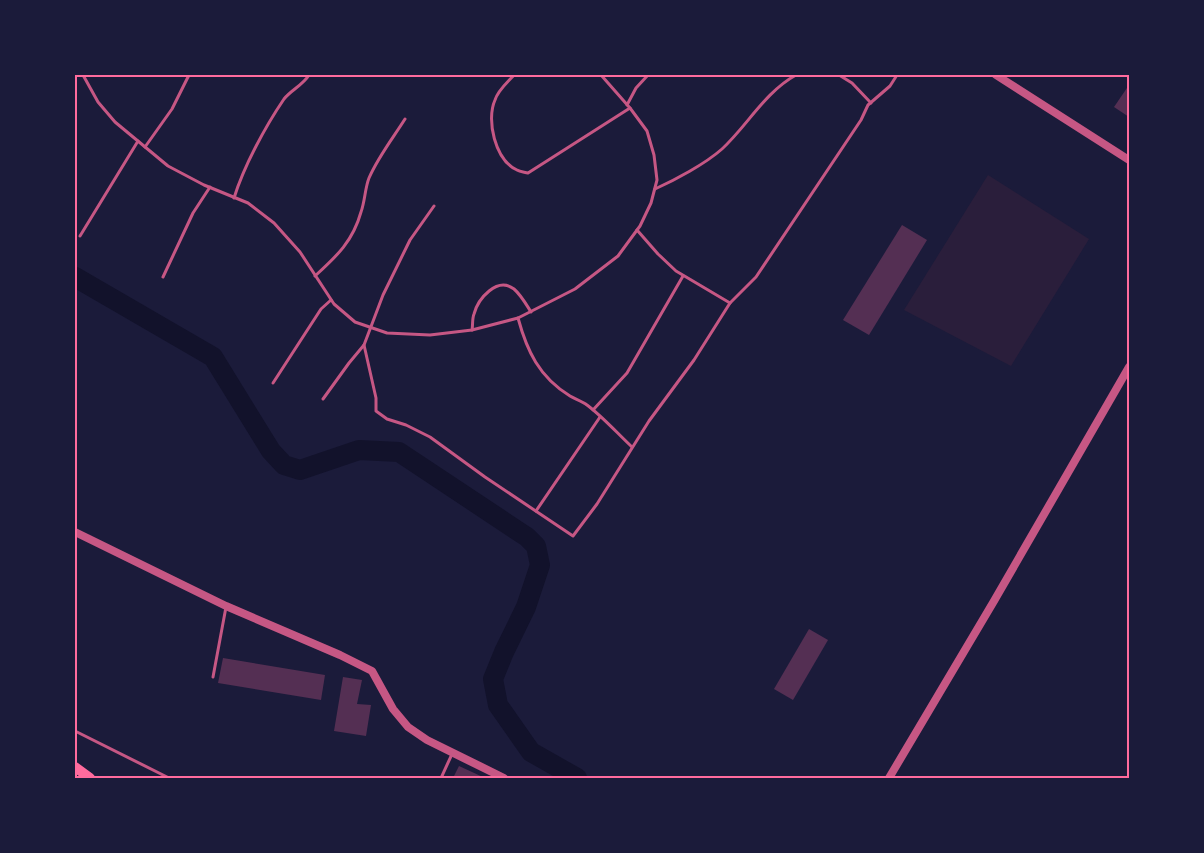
<svg xmlns="http://www.w3.org/2000/svg" width="1204" height="853" font-family="'Fira Sans',sans-serif">
<rect width="100%" height="100%" fill="#1b1b3a"/>
<!-- green -->
<polygon fill="#2a1e3b" points="988,175 1089,239 1011,366 904,310"/>
<g fill="none" stroke-linecap="round" stroke-linejoin="round">
<!-- river -->
<polyline stroke="#12122b" stroke-width="20" points="75,277 213,357 271,451 284,465 300,470 359,450 399,452 527,537 536,546 540,565 526,607 504,652 493,679 498,705 531,752 577,778"/>
</g>
<!-- building -->
<g fill="#542f53">
<polygon points="1129,85 1129,117 1114,107"/>
<polygon points="902,225 927,240 869,335 843,320"/>
<polygon points="809,629 828,640 793,700 774,689"/>
<polygon points="223,658 325,675 321,700 218,683"/>
<polygon points="343,677 362,680 357,704 371,705 366,736 334,731"/>
<polygon points="459,766 485,778 453,778"/>
</g>
<g fill="none" stroke-linecap="round" stroke-linejoin="round">
<!-- service -->
<g stroke="#c65784" stroke-width="3">
<polyline points="83,75 98,102 115,122 168,166 204,185 248,203 274,223 300,252 334,304 355,322 387,333 430,335 472,330 518,318 575,289 618,256 640,226 651,203 657,180 654,155 647,131 630,108 601,75"/>
<path d="M514,75C508,82 498,90 495,100C486,120 495,160 517,170C520,172 525,172 528,173L630,108"/>
<polyline points="839,75 852,83 871,103"/>
<polyline points="627,105 636,88 648,75"/>
<polyline points="145,147 172,109 189,75"/>
<path d="M655,189C675,180 705,164 722,149C747,126 765,92 796,75"/>
<path d="M234,198C244,166 265,127 284,99C291,90 303,85 309,75"/>
<polyline points="637,230 658,254 676,271 730,303"/>
<polyline points="80,236 138,141"/>
<path d="M315,276C337,256 353,241 361,212C365,201 365,188 369,178C378,157 393,138 405,119"/>
<polyline points="163,277 193,213 210,187"/>
<path d="M518,318C527,351 539,377 570,396C575,399 582,401 587,405C603,417 617,433 632,447"/>
<path d="M472,330C473,325 472,319 474,314C478,299 497,276 514,289C521,295 526,304 531,312"/>
<polyline points="364,345 376,398 376,411 387,419 406,425 430,437 485,477 573,536 597,504 649,421 694,360 730,303 756,277 861,120 868,105 890,86 897,75"/>
<polyline points="273,383 321,309 331,300"/>
<polyline points="323,399 349,363 364,345 383,295 410,240 434,206"/>
<polyline points="593,410 627,373 683,276"/>
<polyline points="536,511 600,417"/>
<polyline points="213,677 226,607"/>
<polyline points="75,731 169,778"/>
<polyline points="441,778 452,754"/>
</g>
<!-- tertiary -->
<g stroke="#c65784" stroke-width="8">
<polyline points="996,75 1129,160"/>
<polyline points="75,532 226,606 340,655 372,671 393,709 408,727 427,740 504,778"/>
<polyline points="889,778 994,601 1129,367"/>
</g>
<!-- trunk -->
<polyline stroke="#ff6b9d" stroke-width="10" points="75,767 90,778"/>
</g>
<!-- border -->
<rect width="1204" height="853" fill="none" stroke="#1b1b3a" stroke-width="152"/>
<rect x="76" y="76" width="1052" height="701" fill="none" stroke="#ff6b9d" stroke-width="2"/>
</svg>
